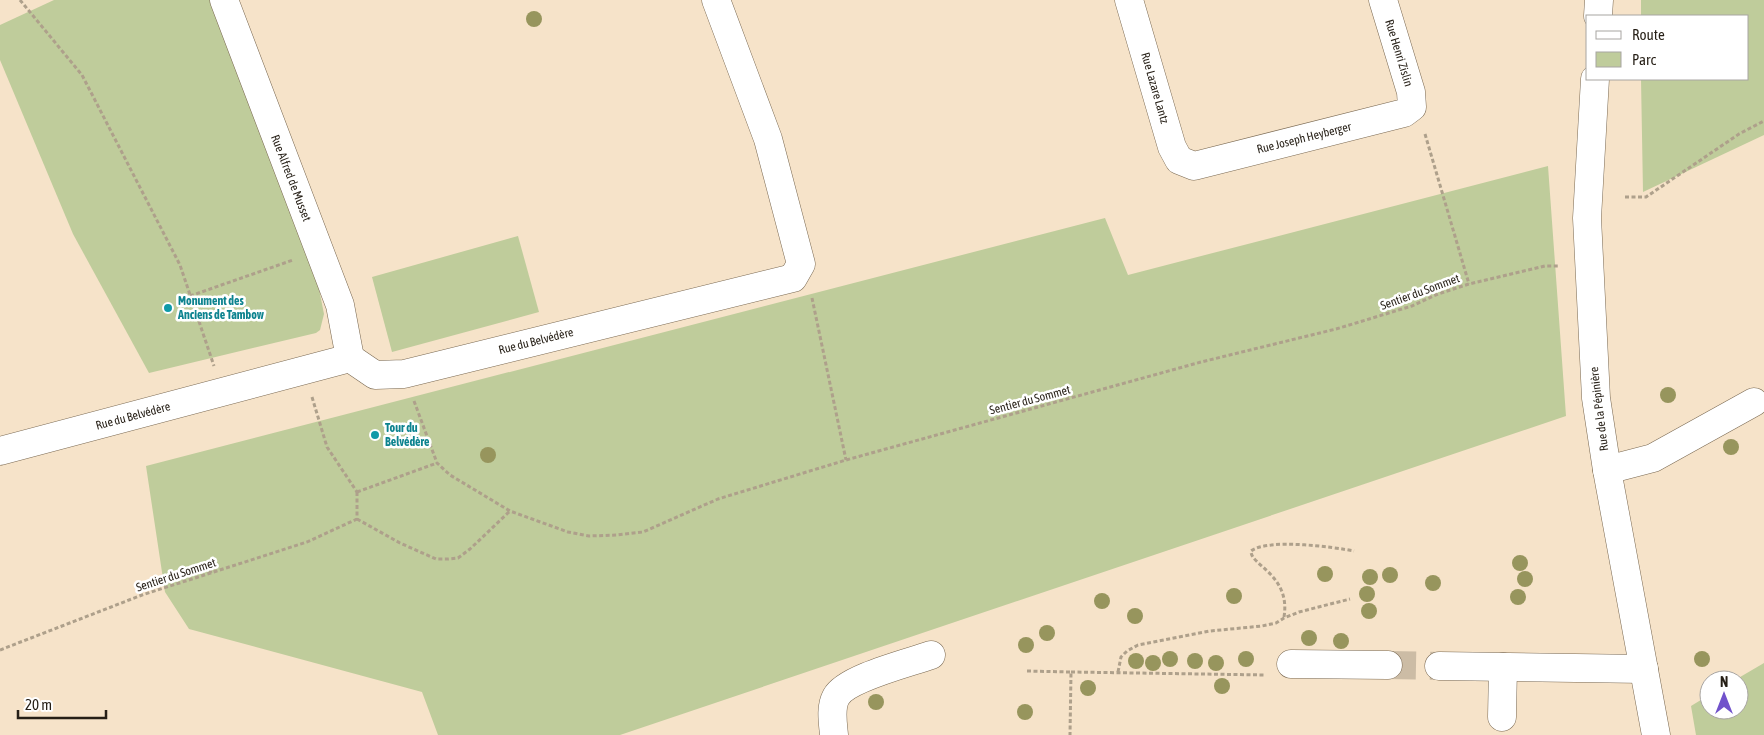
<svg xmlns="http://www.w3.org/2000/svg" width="1764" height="735" font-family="'Asap Condensed',sans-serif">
<rect width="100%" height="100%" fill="#f6e3c9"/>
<!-- green -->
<g fill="#bfcc9b">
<polygon points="54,0 212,0 318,284 324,314 320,330 316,333 149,373 73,234 0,60 0,25"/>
<polygon points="1641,0 1764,0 1764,135 1643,192 1641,79 1748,79 1748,16 1641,16"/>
<polygon points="1548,166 1566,416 620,735 438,735 422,692 189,629 165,592 146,466 1105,218 1128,275"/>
<polygon points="518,236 539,312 392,352 372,277"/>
<polygon points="1764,663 1764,735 1696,735 1691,706 1709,695 1709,710 1739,710 1739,680 1735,680"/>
</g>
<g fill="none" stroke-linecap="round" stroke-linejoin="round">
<!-- minor-tunnel -->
<polyline stroke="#ccbca5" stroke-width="28" stroke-dasharray="28 14" stroke-linecap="butt" points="1388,665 1439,666"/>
<defs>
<g id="minor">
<polyline points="224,0 340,305 350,358"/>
<polyline points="1129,0 1172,147 1179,160 1194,166 1404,113 1412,107 1411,92 1383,0"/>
<polyline points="350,358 375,375 404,374 793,278 801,264 768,139 716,0"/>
<polyline points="0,451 350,358"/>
<polyline points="1607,470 1653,458 1754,402"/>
<polyline points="1291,664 1388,665"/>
<polyline points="1439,666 1644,669"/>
<polyline points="1502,717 1503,667"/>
<path d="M834,735C833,723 830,708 836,697C846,678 909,663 931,655"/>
</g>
<g id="major">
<polyline points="1598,16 1599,0"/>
<polyline points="1595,79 1587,218 1596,398 1607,470 1656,735"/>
</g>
</defs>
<!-- minor casing -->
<use href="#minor" stroke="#7a6952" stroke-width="29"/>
<!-- major casing -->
<use href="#major" stroke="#7a6952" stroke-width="29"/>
<!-- path -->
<g stroke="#aea08b" stroke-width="3" stroke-dasharray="4 2.5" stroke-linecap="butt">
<polyline points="20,0 82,75 180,265 214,366"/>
<polyline points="1425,134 1469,284"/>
<polyline points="1625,197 1646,197 1739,134 1764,121"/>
<polyline points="190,296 293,260"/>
<polyline points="812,298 846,460"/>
<polyline points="312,397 327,447 357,492"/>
<polyline points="414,401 437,463 450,475 510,511 568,532 589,536 617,535 643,532 718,499 846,460 1201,362 1336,329 1412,306 1438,294 1469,284 1545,266 1559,266"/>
<polyline points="357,492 437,463"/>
<polyline points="357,492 357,519"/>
<polyline points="357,519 400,543 436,559 448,559 458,558 470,549 510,511"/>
<polyline points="208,563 211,573"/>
<path d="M1284,617C1291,575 1250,565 1251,551C1268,538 1333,547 1354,551"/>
<polyline points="0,650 142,595 307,542 357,519"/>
<polyline points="1027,671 1071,672 1070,735"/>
<polyline points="1071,672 1266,675"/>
<polyline points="1118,672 1121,657 1127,651 1138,645 1210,631 1262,626 1276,623 1284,618 1299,612 1350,599"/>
</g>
<!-- minor -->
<use href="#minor" stroke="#fff" stroke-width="28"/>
<!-- major -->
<use href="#major" stroke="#fff" stroke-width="28"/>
</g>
<!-- trees -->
<g fill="#97955d">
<circle cx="534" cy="19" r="8"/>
<circle cx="1668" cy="395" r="8"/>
<circle cx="1731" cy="447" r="8"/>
<circle cx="488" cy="455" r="8"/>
<circle cx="1520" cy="563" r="8"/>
<circle cx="1325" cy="574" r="8"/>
<circle cx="1390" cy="575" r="8"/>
<circle cx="1370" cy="577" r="8"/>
<circle cx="1525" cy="579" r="8"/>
<circle cx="1433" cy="583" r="8"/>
<circle cx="1367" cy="594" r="8"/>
<circle cx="1234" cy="596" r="8"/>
<circle cx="1518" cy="597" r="8"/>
<circle cx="1102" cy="601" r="8"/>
<circle cx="1369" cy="611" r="8"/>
<circle cx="1135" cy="616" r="8"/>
<circle cx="1047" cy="633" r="8"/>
<circle cx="1309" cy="638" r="8"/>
<circle cx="1341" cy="641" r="8"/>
<circle cx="1026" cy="645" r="8"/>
<circle cx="1170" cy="659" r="8"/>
<circle cx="1246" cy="659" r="8"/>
<circle cx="1702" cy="659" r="8"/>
<circle cx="1136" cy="661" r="8"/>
<circle cx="1195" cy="661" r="8"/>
<circle cx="1153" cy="663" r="8"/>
<circle cx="1216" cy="663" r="8"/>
<circle cx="1222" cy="686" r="8"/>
<circle cx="1088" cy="688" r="8"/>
<circle cx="876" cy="702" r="8"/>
<circle cx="1025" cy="712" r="8"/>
</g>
<!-- markers -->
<g fill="#0f9aa8" stroke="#fff" stroke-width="2">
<circle cx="168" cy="308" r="5"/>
<circle cx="375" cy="435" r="5"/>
</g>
<g text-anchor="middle" stroke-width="5" stroke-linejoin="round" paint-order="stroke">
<!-- street labels -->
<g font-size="12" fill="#261f16" stroke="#fff">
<text transform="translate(1399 53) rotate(73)" y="4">Rue Henri Zislin</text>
<text transform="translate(1155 88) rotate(74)" y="4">Rue Lazare Lantz</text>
<text transform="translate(1304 138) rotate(-14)" y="4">Rue Joseph Heyberger</text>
<text transform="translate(291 178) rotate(69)" y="4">Rue Alfred de Musset</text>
<text transform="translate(1420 292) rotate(-20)" y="4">Sentier du Sommet</text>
<text transform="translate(536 341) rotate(-14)" y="4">Rue du Belvédère</text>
<text transform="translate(1030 400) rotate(-15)" y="4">Sentier du Sommet</text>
<text transform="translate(1599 409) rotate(-97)" y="4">Rue de la Pépinière</text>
<text transform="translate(133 416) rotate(-15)" y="4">Rue du Belvédère</text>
<text transform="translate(176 575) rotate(-18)" y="4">Sentier du Sommet</text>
</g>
<!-- culture labels -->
<g font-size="12" font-weight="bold" fill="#0d838f" stroke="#fff" text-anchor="start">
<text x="178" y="305">Monument des<tspan x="178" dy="14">Anciens de Tambow</tspan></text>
<text x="385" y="432">Tour du<tspan x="385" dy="14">Belvédère</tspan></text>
</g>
</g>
<!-- legend -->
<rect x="1586" y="15" width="162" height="65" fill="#ffffff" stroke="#a8a5a2"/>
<rect x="1596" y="31" width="25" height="8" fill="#ffffff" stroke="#a8a5a2"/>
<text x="1632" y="40" font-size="15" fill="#261f16">Route</text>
<rect x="1596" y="52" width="25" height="15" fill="#bfcc9b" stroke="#a8a5a2"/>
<text x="1632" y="65" font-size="15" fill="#261f16">Parc</text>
<!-- north arrow -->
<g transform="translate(1724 695)"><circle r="24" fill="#ffffff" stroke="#a8a5a2"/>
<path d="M0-4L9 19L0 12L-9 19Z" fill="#7152cb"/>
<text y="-8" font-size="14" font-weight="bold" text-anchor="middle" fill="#261f16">N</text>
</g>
<!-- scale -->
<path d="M18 710v8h88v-8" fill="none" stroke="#261f16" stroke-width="2.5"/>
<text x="25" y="710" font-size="15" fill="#261f16" stroke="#ffffff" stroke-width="4" paint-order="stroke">20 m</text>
</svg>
